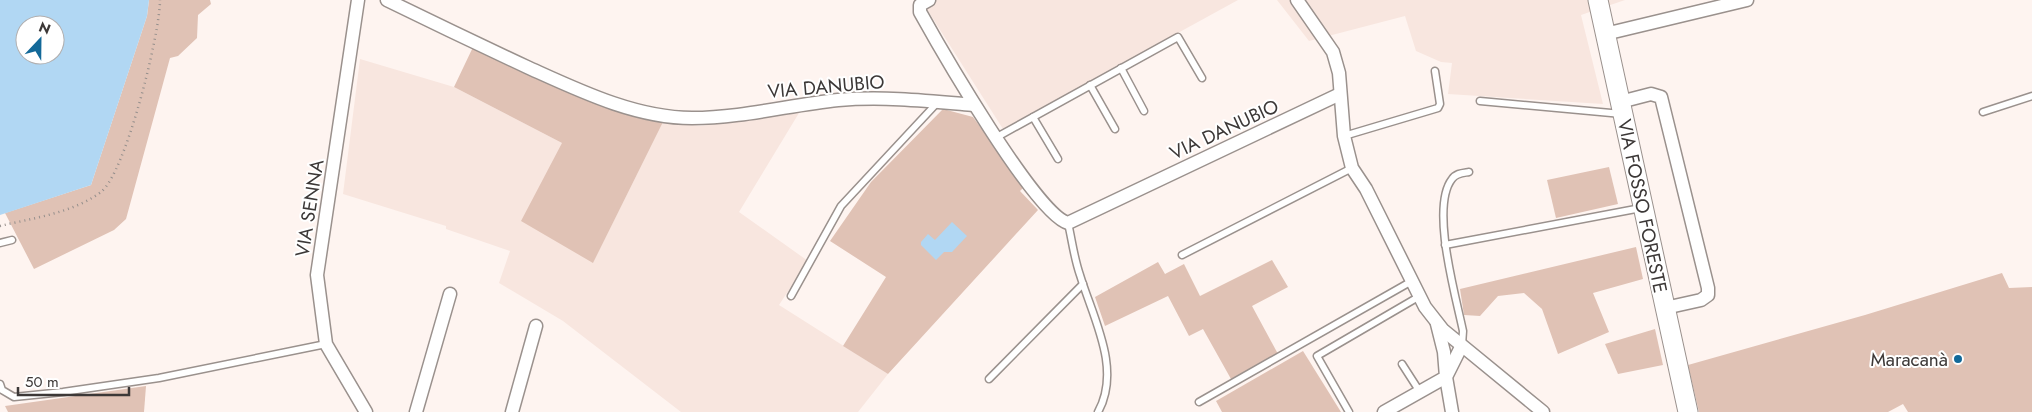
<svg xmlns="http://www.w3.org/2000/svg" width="2032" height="412" font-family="Jost,sans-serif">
<rect width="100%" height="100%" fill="#fef4f0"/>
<!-- built -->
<g fill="#f8e6df">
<polygon points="921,0 1238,0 1003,129"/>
<polygon points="1277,0 1625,0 1581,15 1603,104 1448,94 1452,63 1441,62 1416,51 1405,16 1309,41"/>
<polygon points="360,59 454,87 562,143 593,262 663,122 701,126 799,113 739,212 808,261 779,305 888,374 858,412 681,412 563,321 499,283 510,251 446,229 446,226 343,194"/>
</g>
<!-- green -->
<g fill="#e0c2b5">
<polygon points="149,0 210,0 211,4 198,15 197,38 178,56 170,58 126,219 114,230 34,269 5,213 91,185 147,16"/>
<polygon points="474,45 663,122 593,263 521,221 562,143 454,87"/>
<polygon points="943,109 973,117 1024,187 1020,191 1038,210 888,374 843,346 886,277 830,241 871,182"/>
<polygon points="1609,167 1618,204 1556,218 1547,180"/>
<polygon points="1636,247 1643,279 1593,293 1609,332 1558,354 1542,309 1524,293 1498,296 1480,316 1464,315 1460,289"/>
<polygon points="1272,260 1288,287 1252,306 1278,354 1231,379 1203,329 1189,336 1168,296 1105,326 1095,297 1158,262 1165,274 1184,264 1200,296"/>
<polygon points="2002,273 2009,288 2032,287 2032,412 1908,412 1903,404 1888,412 1699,412 1688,365 1865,315"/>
<polygon points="1655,329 1663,365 1618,374 1605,344"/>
<polygon points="1303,351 1341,412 1222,412 1216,401"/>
<polygon points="146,386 144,412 8,412 5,406"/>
</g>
<!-- water -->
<g fill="#b1d7f3" fill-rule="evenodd">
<path d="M0,0H149L147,16L91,185L0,215ZM25,25H55V55H25Z"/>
<polygon points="952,222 967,236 952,252 944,252 936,260 921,245 921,242 928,234 935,240"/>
</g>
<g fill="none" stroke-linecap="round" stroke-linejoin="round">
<defs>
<g id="service">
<polyline points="1121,68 1144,111"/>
<polyline points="1090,85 1115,129"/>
<polyline points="1480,101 1622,114"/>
<polyline points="1983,112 2032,96"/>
<polyline points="1033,117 1058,159"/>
<polyline points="1344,136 1438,108 1440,104 1435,71"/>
<polyline points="997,137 1178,37 1202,78"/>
<path d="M1068,223C1072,240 1074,258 1080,275C1093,318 1122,369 1098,412"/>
<polyline points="0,243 12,240"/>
<polyline points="1445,245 1641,208"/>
<polyline points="1182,255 1352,168"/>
<polyline points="791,296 841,206 937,103"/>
<path d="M1462,345L1463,331C1456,297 1430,207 1452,179C1456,173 1463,173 1469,172"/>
<polyline points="1402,364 1420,392"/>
<polyline points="989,379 1083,284"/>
<polyline points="0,384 2,390 14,397 63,392 159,378 326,344"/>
<polyline points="1199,402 1412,281"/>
<polyline points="1349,412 1317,356 1420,296"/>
</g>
<g id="minor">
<polyline points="358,0 317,275 326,344 366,412"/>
<path d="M387,0C434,23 480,45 527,67C578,90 635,118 692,118C741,118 790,105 838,100C884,96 929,101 974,105"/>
<path d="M929,0L920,5V12C940,48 1036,215 1068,223L1340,94"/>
<polyline points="1297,0 1333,52 1339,73 1344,136 1352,168 1366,189 1425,307 1443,330 1543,412"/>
<polyline points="1605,34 1747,0"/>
<polyline points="1620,102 1651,94 1661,97 1708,288 1708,295 1701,300 1665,308"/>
<polyline points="416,412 450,294"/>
<polyline points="512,412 536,326"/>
<polyline points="1384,412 1446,377 1444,352 1437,324"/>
<polyline points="1452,412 1446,377 1461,347"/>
</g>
<polyline id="primary" points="1598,0 1688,412"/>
</defs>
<!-- service casing -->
<use href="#service" stroke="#9a918d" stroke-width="9"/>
<!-- minor casing -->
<use href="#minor" stroke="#9a918d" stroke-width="15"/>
<!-- primary casing -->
<use href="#primary" stroke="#9a918d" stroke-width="21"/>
<!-- path -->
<path stroke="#958f8c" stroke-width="2.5" stroke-dasharray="1 4" stroke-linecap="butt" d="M0,226C33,218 73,213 101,192C126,172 160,34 160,0"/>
<!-- service -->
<use href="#service" stroke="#fff" stroke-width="6"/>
<!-- minor -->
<use href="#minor" stroke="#fff" stroke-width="12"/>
<!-- primary -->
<use href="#primary" stroke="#fff" stroke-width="19"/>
</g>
<!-- markers -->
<circle fill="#136999" stroke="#fff" stroke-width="2" cx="1958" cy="359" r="5"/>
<g text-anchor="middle" stroke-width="4" stroke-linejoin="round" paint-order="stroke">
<!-- street labels -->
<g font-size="19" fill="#3c3837" stroke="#fff">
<text transform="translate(826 86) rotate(-5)" y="7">VIA DANUBIO</text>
<text transform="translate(1224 129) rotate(-25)" y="7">VIA DANUBIO</text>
<text transform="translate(1643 206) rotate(78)" y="7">VIA FOSSO FORESTE</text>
<text transform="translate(309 208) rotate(-81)" y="7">VIA SENNA</text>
</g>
<!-- poi labels -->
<g font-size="19" fill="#3c3837" stroke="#fff" text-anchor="end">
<text x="1948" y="366">Maracanà</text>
</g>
</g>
<!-- north arrow -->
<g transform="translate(40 40) rotate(22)"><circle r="24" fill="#ffffff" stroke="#b1afaf"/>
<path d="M0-4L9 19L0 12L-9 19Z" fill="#136999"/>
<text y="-8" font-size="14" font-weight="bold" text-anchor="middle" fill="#3c3837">N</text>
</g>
<!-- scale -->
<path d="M18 387v8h111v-8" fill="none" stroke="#3c3837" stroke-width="2.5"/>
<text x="25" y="387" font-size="15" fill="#3c3837" stroke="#ffffff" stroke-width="4" paint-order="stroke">50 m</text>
</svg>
